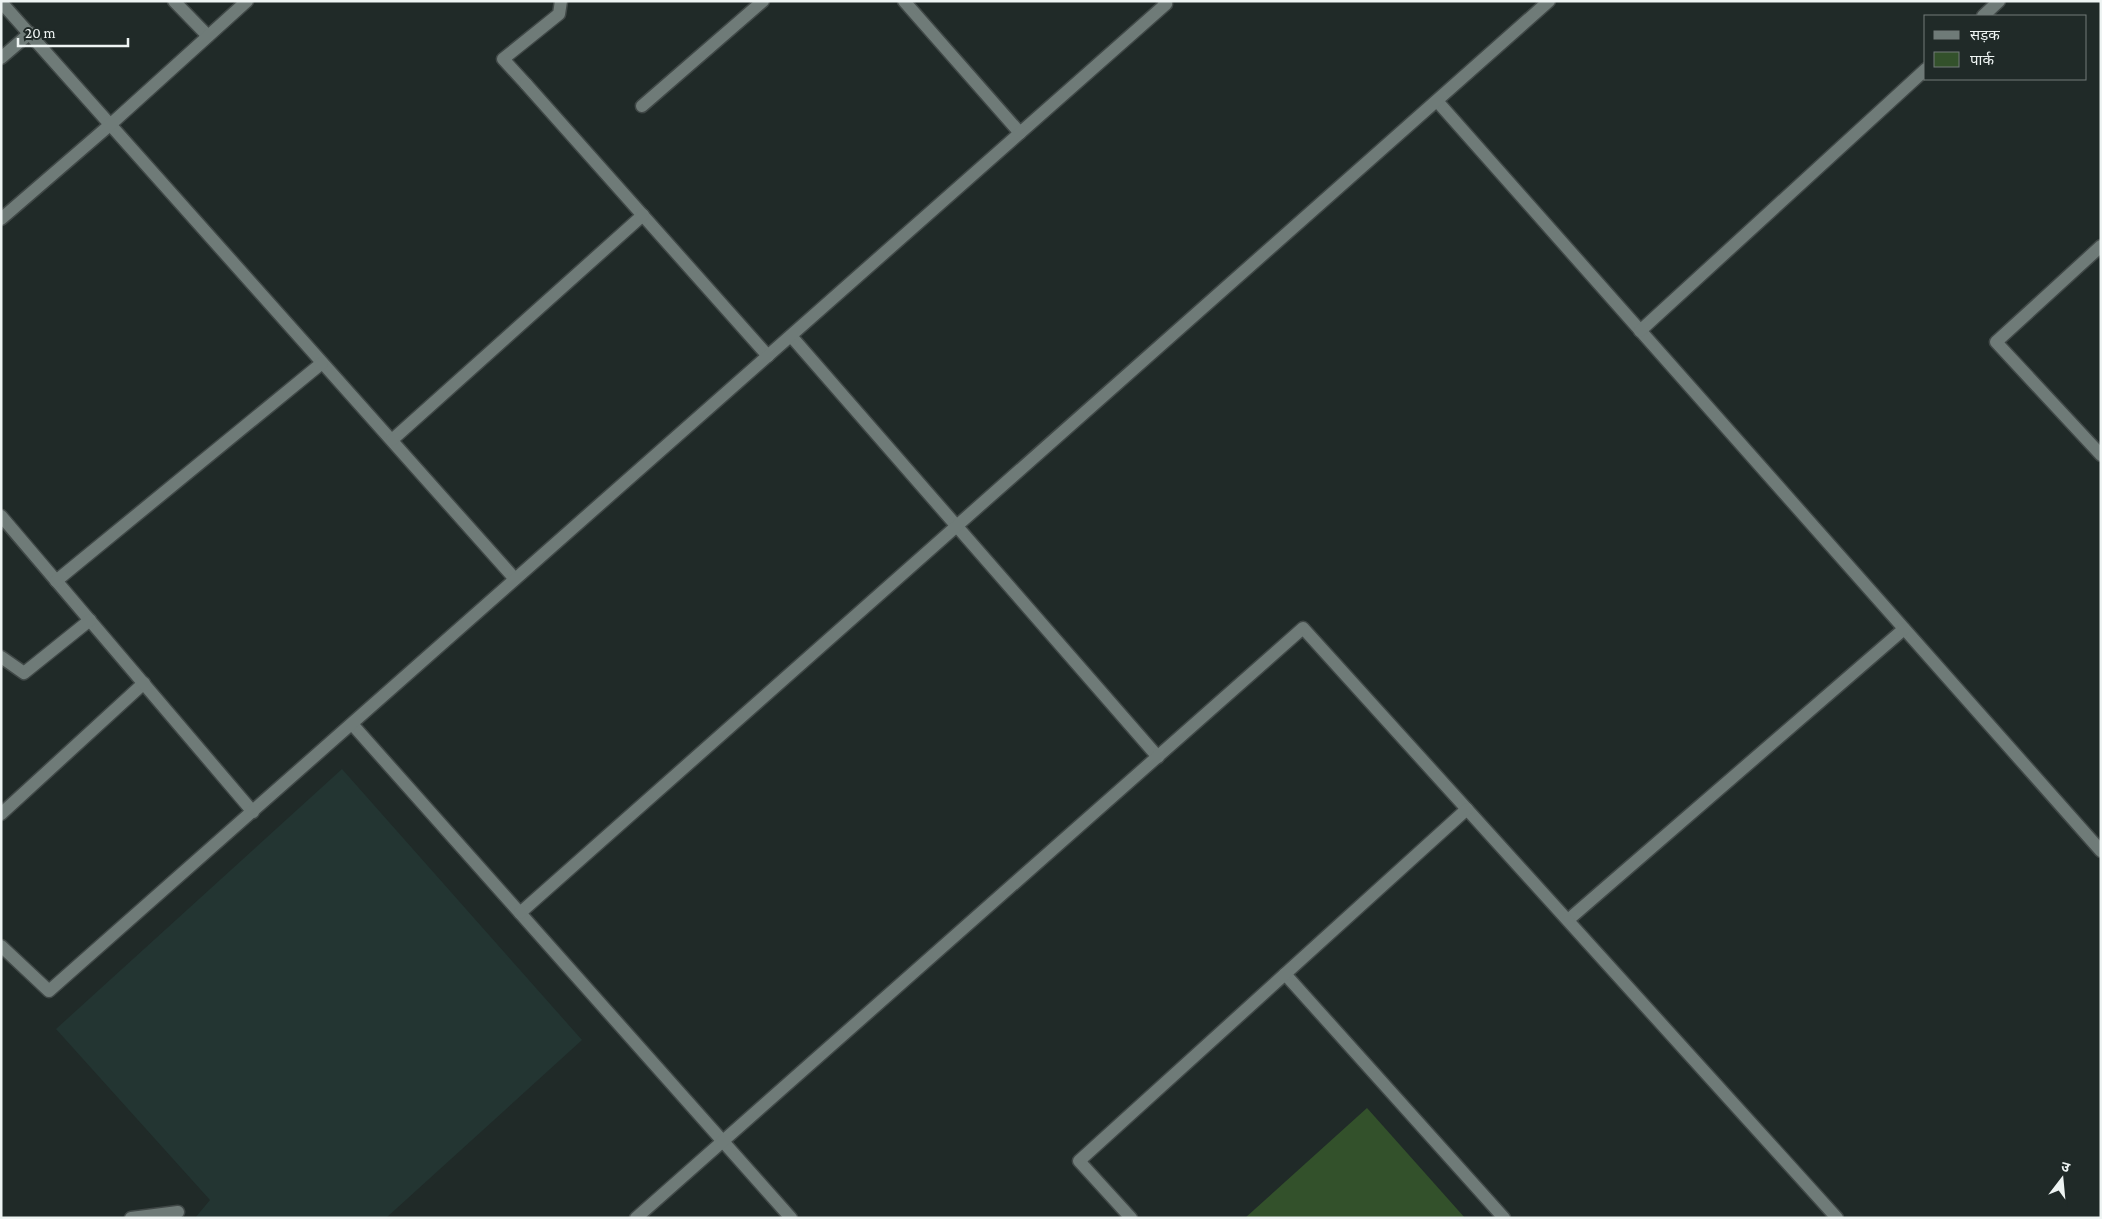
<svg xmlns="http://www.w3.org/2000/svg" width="2102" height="1219" font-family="'Crimson Pro','Noto Sans Devanagari',serif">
<rect width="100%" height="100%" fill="#202a28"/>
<!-- built -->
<polygon fill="#233532" points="342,769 582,1040 386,1218 195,1218 210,1200 56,1029"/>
<!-- green -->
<polygon fill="#33512b" points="1367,1108 1465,1218 1245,1218"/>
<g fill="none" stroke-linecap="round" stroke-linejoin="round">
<defs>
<g id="lane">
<polyline points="1,58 30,33"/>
<polyline points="526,84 503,59 559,14 561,1"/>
<polyline points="1,814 144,683"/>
</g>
<g id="street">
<polyline points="174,1 208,36"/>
<polyline points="904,1 1020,133"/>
<polyline points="1,2 515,579"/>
<polyline points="1983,16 1999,1"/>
<polyline points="526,84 768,356"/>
<polyline points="1437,101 2101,851"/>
<polyline points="642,106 763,1"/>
<polyline points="1,219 111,124 247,1"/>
<polyline points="2101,246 1996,342 2101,455"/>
<polyline points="1640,331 1926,69"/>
<polyline points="791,336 1158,757"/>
<polyline points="392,440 643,215"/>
<polyline points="1,516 253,812"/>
<polyline points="56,581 322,363"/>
<polyline points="1,657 24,673 90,620"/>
<polyline points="352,724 791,1218"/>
<polyline points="520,913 1549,1"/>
<polyline points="1568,920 1904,629"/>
<polyline points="1,946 49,991 1166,4 1164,1"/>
<polyline points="1285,974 1504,1218"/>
<polyline points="131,1218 178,1212"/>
<polyline points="636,1218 1303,628 1837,1218"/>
<polyline points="1131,1218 1079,1161 1467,809"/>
</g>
</defs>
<!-- lane casing -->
<use href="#lane" stroke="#404847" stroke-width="15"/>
<!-- street casing -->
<use href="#street" stroke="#404847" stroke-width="15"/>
<!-- lane -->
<use href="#lane" stroke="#6f7b78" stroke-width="12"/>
<!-- street -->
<use href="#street" stroke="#6f7b78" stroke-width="12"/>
</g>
<!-- border -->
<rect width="2102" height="1219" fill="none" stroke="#eef4f3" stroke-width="5"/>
<!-- legend -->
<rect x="1924" y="15" width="162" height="65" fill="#202a28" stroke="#727b79"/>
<rect x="1934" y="31" width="25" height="8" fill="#6f7b78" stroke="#727b79"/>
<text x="1970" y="40" font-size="15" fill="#eef4f3">सड़क</text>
<rect x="1934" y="52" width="25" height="15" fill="#33512b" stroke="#727b79"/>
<text x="1970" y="65" font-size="15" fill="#eef4f3">पार्क</text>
<!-- north arrow -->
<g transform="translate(2062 1179) rotate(16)" stroke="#202a28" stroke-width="4" paint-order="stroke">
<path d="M0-4L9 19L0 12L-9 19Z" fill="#eef4f3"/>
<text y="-8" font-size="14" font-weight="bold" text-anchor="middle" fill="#eef4f3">उ</text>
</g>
<!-- scale -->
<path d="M18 38v8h110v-8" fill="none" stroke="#eef4f3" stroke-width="2.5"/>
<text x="25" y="38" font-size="15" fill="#eef4f3" stroke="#202a28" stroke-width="4" paint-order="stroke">20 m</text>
</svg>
